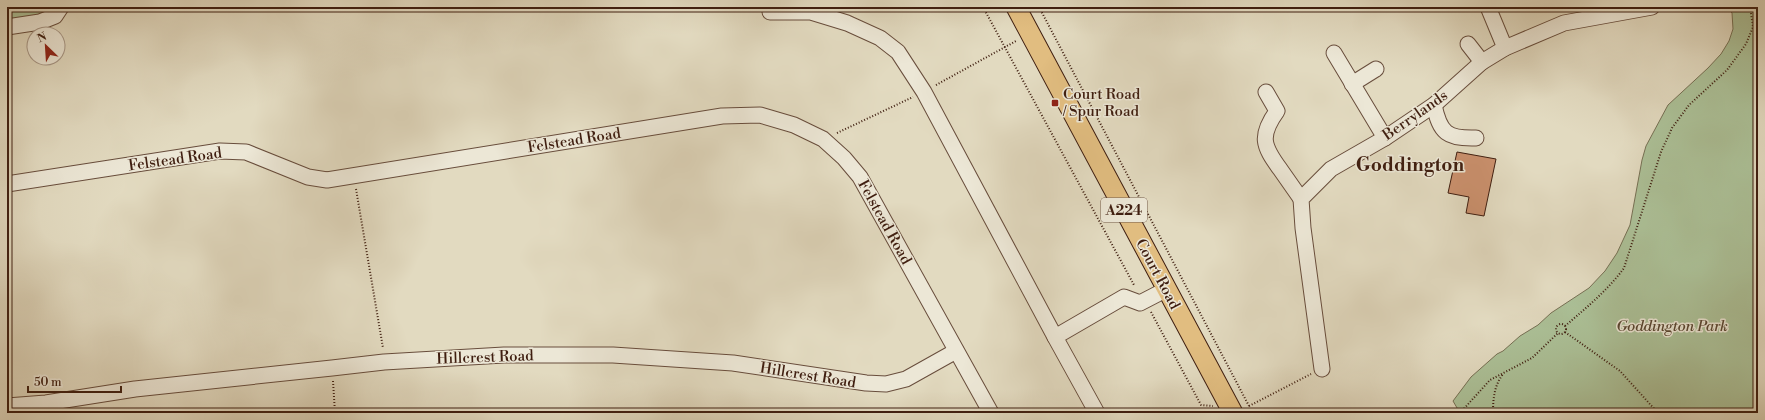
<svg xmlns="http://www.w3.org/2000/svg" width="1765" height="420" font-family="'Libre Bodoni',serif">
<rect width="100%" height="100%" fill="#e2dac0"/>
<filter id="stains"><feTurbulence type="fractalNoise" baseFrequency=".005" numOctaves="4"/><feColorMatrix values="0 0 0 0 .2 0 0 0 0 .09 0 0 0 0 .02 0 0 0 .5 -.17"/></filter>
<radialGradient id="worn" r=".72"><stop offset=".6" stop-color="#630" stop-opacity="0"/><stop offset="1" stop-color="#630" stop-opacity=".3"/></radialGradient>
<!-- green -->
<g fill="#acc198" stroke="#767054">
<polygon points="7,7 49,7 43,14 7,20"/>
<polygon points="1728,7 1758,7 1758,413 1460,413 1453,401 1471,377 1497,354 1503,351 1520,336 1538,325 1551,313 1589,288 1605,271 1617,253 1630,225 1642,160 1646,146 1668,105 1708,68 1721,54 1729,41 1733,29 1732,13"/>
</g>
<!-- building -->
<polygon fill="#cb916e" stroke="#3f1e10" points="1457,152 1496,159 1484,216 1466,213 1469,197 1448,193"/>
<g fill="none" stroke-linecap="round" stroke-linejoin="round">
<defs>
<g id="minor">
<polyline points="1488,7 1505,48"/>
<polyline points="770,12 811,12 847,23 880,38 898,52 924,92 1055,337 1124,297 1140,303 1167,289"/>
<polyline points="7,27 40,22 55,16 61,7"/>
<polyline points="1468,44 1482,62"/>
<polyline points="1334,53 1385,138"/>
<polyline points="1352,84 1376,69"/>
<path d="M1266,92L1277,111C1259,136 1263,146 1280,169C1287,179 1294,189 1301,199"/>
<path d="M1434,105C1440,133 1447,139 1476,138"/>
<polyline points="7,184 220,151 246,152 308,177 327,180 722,116 760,115 794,125 823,139 844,158 860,177 991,413"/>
<polyline points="1055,337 1097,413"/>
<polyline points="1322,369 1303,228 1301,199 1331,169 1385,138 1434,105 1482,62 1505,48 1564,23 1652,7"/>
<polyline points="7,406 46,403 135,389 332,368 384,362 504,355 613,355 733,363 866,383 886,384 906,379 956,351"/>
</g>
<polyline id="major" points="1016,7 1233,413"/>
</defs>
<!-- minor casing -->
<use href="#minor" stroke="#684d3c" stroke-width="17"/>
<!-- major casing -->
<use href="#major" stroke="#3f1e10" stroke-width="21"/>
<!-- path -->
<g stroke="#3f1e10" stroke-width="2" stroke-dasharray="1 2" stroke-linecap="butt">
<polyline points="983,7 1134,285"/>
<polyline points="1039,7 1249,406"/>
<polyline points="1754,26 1758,18"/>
<polyline points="936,85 1016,41"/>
<polyline points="837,133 913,97"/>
<polyline points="356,189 383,348"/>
<polyline points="1151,312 1201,405 1213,406"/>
<circle cx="1561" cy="329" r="5"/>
<path d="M1565,326C1586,308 1608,290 1624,268L1661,152L1672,128L1689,105L1727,70L1746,44L1753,27L1750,7"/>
<polyline points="1565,332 1620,371 1658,413"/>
<polyline points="333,381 335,413"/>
<polyline points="1249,406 1311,374"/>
<polyline points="1460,413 1490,380 1532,358 1558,333"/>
<path d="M1493,413C1493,399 1494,386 1503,374"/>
</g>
<!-- minor -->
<use href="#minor" stroke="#ece7d6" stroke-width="15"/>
<!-- major -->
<use href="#major" stroke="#e1bd80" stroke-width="19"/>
</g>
<!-- markers -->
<rect fill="#8f2418" stroke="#ece7d6" stroke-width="1.5" x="1051" y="99" width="8" height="8" rx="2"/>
<g text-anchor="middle" stroke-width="3" stroke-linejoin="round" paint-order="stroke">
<!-- shield labels -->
<rect fill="#ece7d6" stroke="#735a4b" stroke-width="1" x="1101" y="198" width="46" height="24" rx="3"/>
<g font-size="14" font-weight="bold" fill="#3f1e10">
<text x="1124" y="215">A224</text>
</g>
<!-- poi labels -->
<g font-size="15" fill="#3f1e10" stroke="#ece7d6" text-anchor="start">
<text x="1063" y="99">Court Road<tspan x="1063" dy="17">/ Spur Road</tspan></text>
</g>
<!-- street labels -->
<g font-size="15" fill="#3f1e10" stroke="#ece7d6">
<text transform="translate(1415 115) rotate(-35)" y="5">Berrylands</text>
<text transform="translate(574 140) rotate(-9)" y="5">Felstead Road</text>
<text transform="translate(175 159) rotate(-8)" y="5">Felstead Road</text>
<text transform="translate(885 222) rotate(61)" y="5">Felstead Road</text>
<text transform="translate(1158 274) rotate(62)" y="5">Court Road</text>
<text transform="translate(485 357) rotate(-2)" y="5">Hillcrest Road</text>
<text transform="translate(808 375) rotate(9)" y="5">Hillcrest Road</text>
</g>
<!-- park labels -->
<g font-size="15" font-style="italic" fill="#5a4732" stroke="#ece7d6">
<text x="1672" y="331">Goddington Park</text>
</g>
<!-- district labels -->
<g font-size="19" font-weight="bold" fill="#3f1e10" stroke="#ece7d6">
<text x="1410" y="171">Goddington</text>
</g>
</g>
<!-- margin -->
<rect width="1765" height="420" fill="none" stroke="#e2dac0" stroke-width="24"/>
<rect x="8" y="8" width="1749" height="404" fill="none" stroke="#3f1e10" stroke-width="2"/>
<rect x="12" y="12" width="1741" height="396" fill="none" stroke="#3f1e10"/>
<!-- north arrow -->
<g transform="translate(46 46) rotate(335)"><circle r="19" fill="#ece7d6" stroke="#a79787"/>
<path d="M0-3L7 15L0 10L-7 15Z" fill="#8f2418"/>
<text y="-6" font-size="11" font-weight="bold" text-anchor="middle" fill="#3f1e10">N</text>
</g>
<!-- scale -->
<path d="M28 386v6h93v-6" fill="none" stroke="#3f1e10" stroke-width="2"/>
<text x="34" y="386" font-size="12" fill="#3f1e10" stroke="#ece7d6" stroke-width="3" paint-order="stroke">50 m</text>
<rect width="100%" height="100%" filter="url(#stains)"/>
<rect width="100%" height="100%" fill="url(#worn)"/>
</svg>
